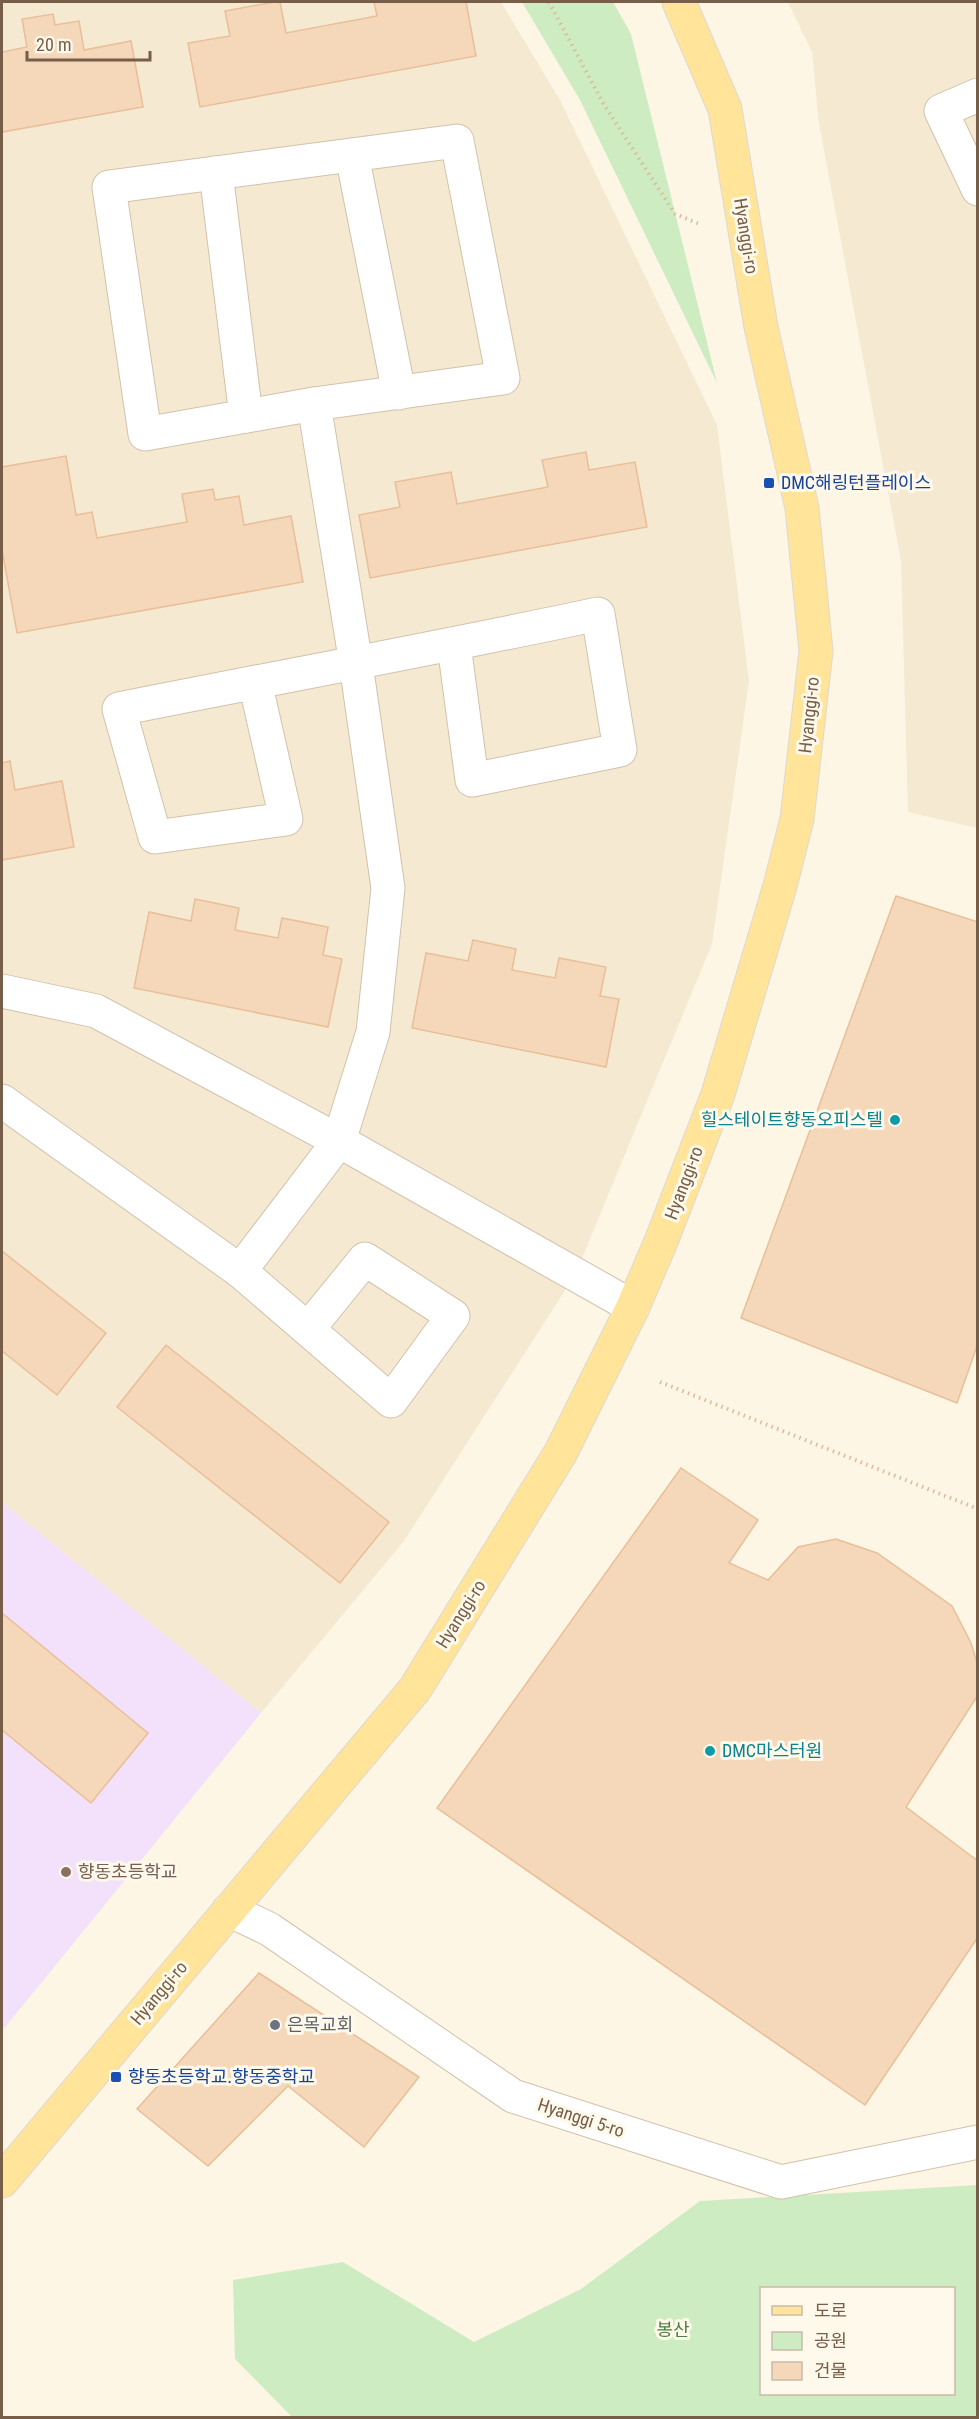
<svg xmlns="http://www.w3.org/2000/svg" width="979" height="2419" font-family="'Roboto Condensed','Noto Sans KR',sans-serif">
<rect width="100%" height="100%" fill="#fdf6e4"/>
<!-- residential -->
<g fill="#f6e9d1">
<polygon points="2,2 501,2 560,100 717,425 749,681 712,944 575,1275 404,1541 261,1713 2,1502"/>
<polygon points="788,2 977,2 977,828 908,812 901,561 819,124 812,52"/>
</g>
<!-- education -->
<polygon fill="#f3e0fa" points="2,1502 261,1713 2,2031"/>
<!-- green -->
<g fill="#ceecc1" fill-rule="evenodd">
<polygon points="522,2 613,2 631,34 717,383 580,100"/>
<path d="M977,2185V2417H292L235,2359L233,2280L343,2262L474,2342L581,2289L700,2201ZM762,2288H954V2394H762Z"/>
</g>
<!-- building -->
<g fill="#f5d7b9" stroke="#e8bf99" stroke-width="1.5">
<polygon points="274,2 280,2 286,33 377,16 374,2 466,2 476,56 200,107 188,43 230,36 225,11"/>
<polygon points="53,14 55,25 79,21 84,50 131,41 143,107 2,132 2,52 27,47 22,19"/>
<polygon points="586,452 589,470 635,462 647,527 370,578 359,515 400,507 395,482 451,472 457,504 548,487 542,460"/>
<polygon points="66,456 76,515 92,512 97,538 187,522 182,494 213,489 215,500 239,496 244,525 291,516 303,582 17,633 2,550 2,467"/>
<polygon points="10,761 15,790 62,781 74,847 2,860 2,763"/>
<polygon points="896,896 978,922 978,1343 957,1403 741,1318"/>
<polygon points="195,899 239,908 235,930 278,938 282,918 328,927 323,955 342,959 328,1027 134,988 149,912 191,921"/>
<polygon points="473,940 516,949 512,970 555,978 559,958 606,967 600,996 619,999 606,1067 412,1028 426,953 468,961"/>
<polygon points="2,1251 106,1333 57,1395 2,1351"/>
<polygon points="166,1345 389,1522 340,1583 117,1407"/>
<polygon points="681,1468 758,1520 729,1563 768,1580 798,1547 836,1539 877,1553 952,1606 971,1643 978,1666 978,1695 906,1807 978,1861 978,1937 865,2105 437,1808"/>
<polygon points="2,1613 148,1733 91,1803 2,1730"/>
<polygon points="259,1973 419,2077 364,2147 288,2086 208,2166 137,2109"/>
</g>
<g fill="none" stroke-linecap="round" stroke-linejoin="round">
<defs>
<g id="minor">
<polyline points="978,95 941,111 978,189"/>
<polygon points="457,141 503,378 314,404 145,434 109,187"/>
<polyline points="352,155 399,393"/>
<polyline points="216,173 246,416"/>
<path d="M255,682L286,819L155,837L119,709C279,677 439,648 598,614L620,750L472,780L454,645"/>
<polyline points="2,991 96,1011 339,1141 633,1307"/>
<polyline points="2,1101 240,1271 391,1401 453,1316 365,1259 308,1329"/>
<polyline points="240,1271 339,1141 373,1032 388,888 356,664 314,404"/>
<polyline points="229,1910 269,1929 513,2096 781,2182 978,2142"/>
</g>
<polyline id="major" points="2,2181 415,1689 561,1452 633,1307 662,1239 718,1094 780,886 797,819 816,651 802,508 761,327 725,109 679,2"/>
</defs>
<!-- minor casing -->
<use href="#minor" stroke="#d2c1ac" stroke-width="35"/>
<!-- major casing -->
<use href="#major" stroke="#ded8d3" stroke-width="35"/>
<!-- path -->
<g stroke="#dabb9c" stroke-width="4" stroke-dasharray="1.5 4.5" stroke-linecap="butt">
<polyline points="549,2 603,103 675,214 702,225"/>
<polyline points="660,1382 978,1509"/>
</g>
<!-- minor -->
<use href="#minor" stroke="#fff" stroke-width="33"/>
<!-- major -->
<use href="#major" stroke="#ffe499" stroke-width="33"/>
</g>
<!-- markers -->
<g fill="#1a4fb4" stroke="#fff9eb" stroke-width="2">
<rect x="763" y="477" width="12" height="12" rx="3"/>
<rect x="110" y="2071" width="12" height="12" rx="3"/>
</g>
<g fill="#0f9aa8" stroke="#fff9eb" stroke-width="2">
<circle cx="895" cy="1120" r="6"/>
<circle cx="710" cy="1751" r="6"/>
</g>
<circle fill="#8d6e63" stroke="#fff9eb" stroke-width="2" cx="66" cy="1872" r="6"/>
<circle fill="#6b7280" stroke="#fff9eb" stroke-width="2" cx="275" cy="2025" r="6"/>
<g text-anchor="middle" stroke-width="6" stroke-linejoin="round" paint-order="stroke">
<!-- street labels -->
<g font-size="18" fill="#775e48" stroke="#fff9eb">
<text transform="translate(746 236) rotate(81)" y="6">Hyanggi-ro</text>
<text transform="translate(809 715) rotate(-84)" y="6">Hyanggi-ro</text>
<text transform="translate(684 1183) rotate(-69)" y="6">Hyanggi-ro</text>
<text transform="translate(461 1614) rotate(-58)" y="6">Hyanggi-ro</text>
<text transform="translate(159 1993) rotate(-50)" y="6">Hyanggi-ro</text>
<text transform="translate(581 2118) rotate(18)" y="6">Hyanggi 5-ro</text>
</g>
<!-- transit labels -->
<g font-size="18" fill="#164399" stroke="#fff9eb" text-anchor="start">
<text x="781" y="489">DMC해링턴플레이스</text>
<text x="128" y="2083">향동초등학교.향동중학교</text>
</g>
<!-- culture labels -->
<g font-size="18" fill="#0d838f" stroke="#fff9eb" text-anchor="end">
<text x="883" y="1126">힐스테이트향동오피스텔</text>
<text x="722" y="1757" text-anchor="start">DMC마스터원</text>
</g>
<!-- education labels -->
<g font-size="18" fill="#785e54" stroke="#fff9eb" text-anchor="start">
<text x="78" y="1878">향동초등학교</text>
</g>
<!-- worship labels -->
<g font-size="18" fill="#5b616d" stroke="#fff9eb" text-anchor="start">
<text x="287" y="2031">은목교회</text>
</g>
<!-- park labels -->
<g font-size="18" fill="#4b7e3f" stroke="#fff9eb">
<text x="673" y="2336">봉산</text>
</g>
</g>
<!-- border -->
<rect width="979" height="2419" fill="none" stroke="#775e48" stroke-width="6"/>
<!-- legend -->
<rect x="760" y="2287" width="195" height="108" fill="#fff9eb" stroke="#c9bbaa" stroke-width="1.5"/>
<rect x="772" y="2306" width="30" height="9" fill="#ffe499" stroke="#c9bbaa" stroke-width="1.5"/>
<text x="814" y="2317" font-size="18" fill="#775e48">도로</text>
<rect x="772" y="2332" width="30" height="18" fill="#ceecc1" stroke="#c9bbaa" stroke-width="1.5"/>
<text x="814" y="2347" font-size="18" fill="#775e48">공원</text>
<rect x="772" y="2362" width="30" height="18" fill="#f5d7b9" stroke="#c9bbaa" stroke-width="1.5"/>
<text x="814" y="2377" font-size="18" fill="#775e48">건물</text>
<!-- scale -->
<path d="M27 51v9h123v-9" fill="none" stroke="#775e48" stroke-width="3"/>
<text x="36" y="51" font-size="18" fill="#775e48" stroke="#fff9eb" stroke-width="4.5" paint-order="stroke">20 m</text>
</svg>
